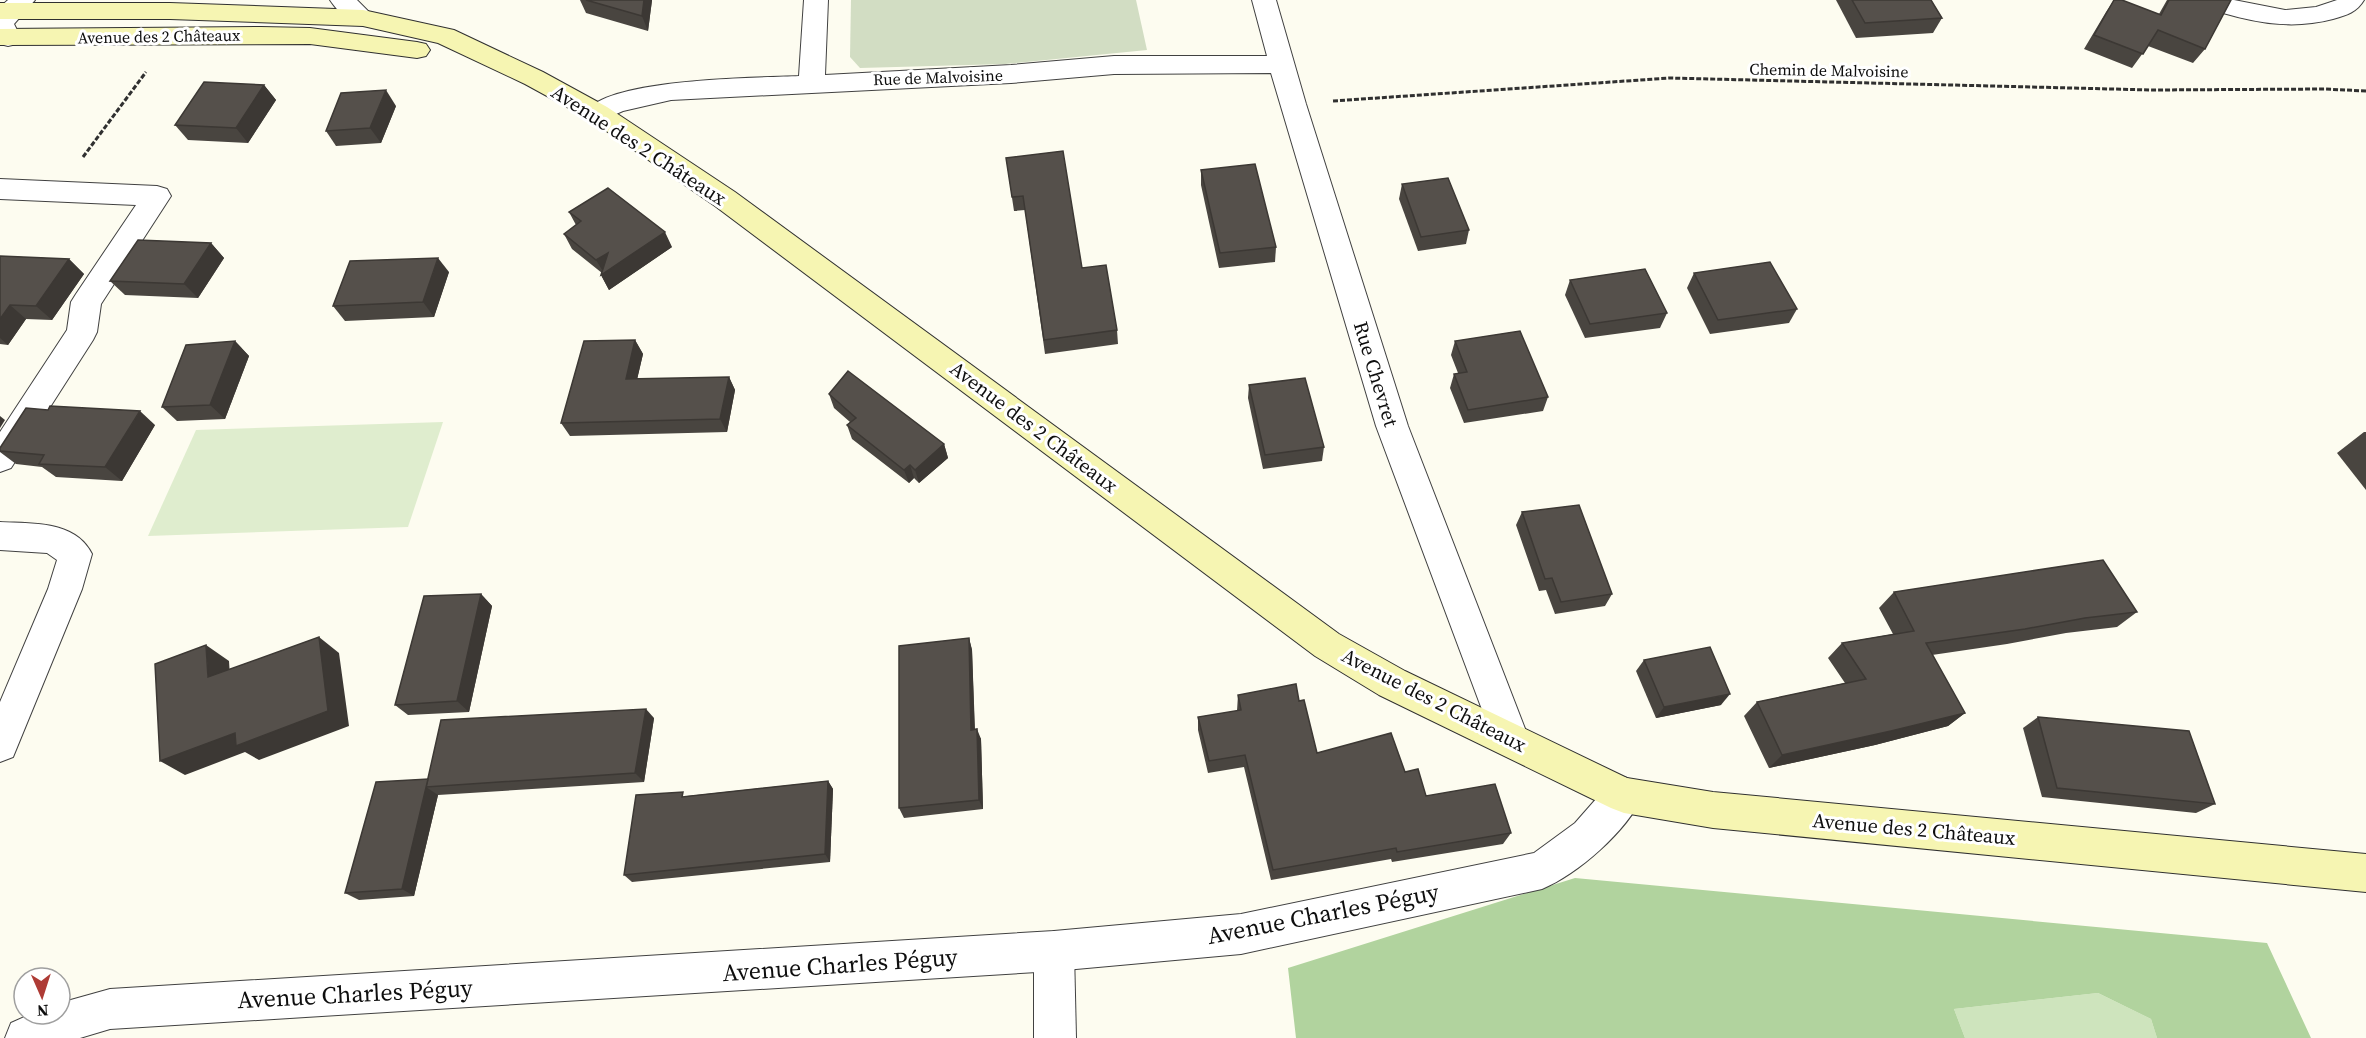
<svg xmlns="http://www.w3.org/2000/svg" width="2366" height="1038" font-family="'Source Serif 4',serif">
<rect width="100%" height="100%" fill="#fdfcf0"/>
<!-- green -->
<polygon fill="#cee4bd" points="2098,993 2151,1019 2157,1038 1965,1038 1954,1009"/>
<!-- forest -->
<polygon fill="#b1d39e" points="1575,878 2267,943 2311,1038 2157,1038 2151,1019 2098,993 1954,1009 1965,1038 1296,1038 1288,968"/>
<!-- cemetery -->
<polygon fill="#d2ddc3" points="851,0 1136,0 1147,50 1005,64 860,68 850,57"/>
<!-- pitch -->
<polygon fill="#dfedce" points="443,422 408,527 148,536 196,430"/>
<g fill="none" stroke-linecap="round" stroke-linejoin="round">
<defs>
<g id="minor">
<polygon points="8,0 35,0 14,24 21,38 17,44 8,46 0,44 0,7"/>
<path d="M330,0H357L375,18L372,24C355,28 339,14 330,0Z"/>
<path d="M804,0H828L825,75L1011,65L1114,56H1267L1252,0H1276L1306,104L1408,426L1529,739L1524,751L1511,756L1498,751L1493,739L1376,426L1271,73L1114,74L1011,83L671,100L623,111L598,122L589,119L585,113C606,78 758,78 799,76Z"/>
<path d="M2195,0H2234L2285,10L2316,7L2337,0H2364C2357,12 2347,15 2333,19C2295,29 2261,24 2223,13C2213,10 2200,9 2195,0Z"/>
<polygon points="0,179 157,186 167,189 171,196 101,304 97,332 93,340 11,468 0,472 0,432 67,330 71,302 76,294 136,205 0,199"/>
<path d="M0,522C32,524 75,520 92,554L82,589L13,757L0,762V702L48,589L57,560L47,553L0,550Z"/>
<polygon points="1054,931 1068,937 1074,951 1076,1038 1034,1038 1034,951 1040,937"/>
</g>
<path id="tertiary" d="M1624,777L1637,782L1643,795C1627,831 1578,874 1542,889L1241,954L1054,971L110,1029L80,1038H5L11,1023L31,1014H60V1003L110,989L1054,931L1241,914L1534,853L1575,823L1611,782Z"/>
<g id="secondary">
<polygon points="0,3 170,3 363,10 454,30 543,72 607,107 735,192 1339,634 1405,671 1627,778 1713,792 2366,854 2366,892 1713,828 1624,813 1611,808 1379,695 1315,656 715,206 589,119 525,84 438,43 363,26 170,19 0,19"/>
<polygon points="261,27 310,28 417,42 426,44 430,50 426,56 417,58 310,44 0,45 0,29"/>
</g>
</defs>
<!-- minor casing -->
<use href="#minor" stroke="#414141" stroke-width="2"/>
<!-- tertiary casing -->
<use href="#tertiary" stroke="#414141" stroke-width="2"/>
<!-- secondary casing -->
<use href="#secondary" stroke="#303030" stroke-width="2"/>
<!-- path -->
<g stroke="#303030" stroke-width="3" stroke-dasharray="5 2" stroke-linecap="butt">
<polyline points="1333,101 1670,78 2152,90 2325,89 2366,91"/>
<polyline points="83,157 146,72"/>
</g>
<!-- minor -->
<use href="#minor" fill="#fff" fill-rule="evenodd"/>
<!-- tertiary -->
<use href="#tertiary" fill="#fff" fill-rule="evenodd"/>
<!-- secondary -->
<use href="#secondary" fill="#f6f5b2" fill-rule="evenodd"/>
</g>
<!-- wall -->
<g fill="#494540">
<polygon points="580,0 652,0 648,31 586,13"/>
<polygon points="1836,0 1931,0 1942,18 1933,33 1856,38"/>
<polygon points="2114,0 2159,14 2167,0 2231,0 2205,49 2193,63 2148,46 2132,68 2084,49 2106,12"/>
<polygon points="264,85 276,100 248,143 188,140 175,125"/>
<polygon points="396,106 381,143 336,146 326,131"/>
<polygon points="1006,158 1082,268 1117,330 1118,344 1045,354 1025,210 1014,211"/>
<polygon points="1201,170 1276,247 1275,262 1219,268 1201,185"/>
<polygon points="1402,184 1469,230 1466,244 1418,251 1399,199"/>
<polygon points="569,212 672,247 609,290 601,275 602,273 572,249 564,234 576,225"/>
<polygon points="211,243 224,258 198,298 125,295 110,281"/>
<polygon points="0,256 69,259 84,274 52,320 26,319 8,345 0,344"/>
<polygon points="449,272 434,317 345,321 333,306"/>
<polygon points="1694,273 1797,309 1789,323 1710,334 1687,288"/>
<polygon points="1570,280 1667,313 1660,328 1585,338 1565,295"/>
<polygon points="635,340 643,354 637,379 729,377 735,390 727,432 570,436 561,423"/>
<polygon points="235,341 249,356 225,419 177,421 162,407"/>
<polygon points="1455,341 1548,397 1543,411 1464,423 1450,388 1454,374 1458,373 1451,355"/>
<polygon points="1249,385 1324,447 1322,461 1263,469 1248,398"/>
<polygon points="829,394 944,444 948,458 919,483 914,478 909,483 852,439 847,425 850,422 834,408"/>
<polygon points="155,425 122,481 56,477 42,467 16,464 0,452 0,448"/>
<polygon points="2364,432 2366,432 2366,490 2337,453"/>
<polygon points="1522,512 1612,594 1605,606 1555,614 1546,590 1539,591 1516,525"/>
<polygon points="1894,592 2137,612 2117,627 2066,633 2007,644 1932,655 1965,713 1948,726 1875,745 1769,768 1744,716 1757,702 1845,683 1828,658 1842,643 1893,634 1879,608"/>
<polygon points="481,594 492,606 469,712 408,715 395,705"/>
<polygon points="969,638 972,650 975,730 981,739 983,809 904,818 899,808"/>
<polygon points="1644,660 1721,705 1656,718 1636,671"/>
<polygon points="1238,695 1299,701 1317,753 1405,772 1426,796 1511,833 1503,844 1392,862 1391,859 1271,880 1244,767 1208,773 1198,730 1198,717 1237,711"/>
<polygon points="2038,717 2215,804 2196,813 2042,797 2023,728"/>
<polygon points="654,718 644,782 438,795 414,896 359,900 345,893 428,779"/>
<polygon points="828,781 833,789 830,862 632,882 624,875 687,796"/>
</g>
<!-- shaded-wall -->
<g fill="#3c3834">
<polygon points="644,0 652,0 648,31 642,16"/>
<polygon points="264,85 276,100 248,143 236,128"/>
<polygon points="386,90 396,106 381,143 370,128"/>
<polygon points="665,232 672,247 609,290 601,275 604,273 596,260 608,253"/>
<polygon points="211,243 224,258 198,298 184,284"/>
<polygon points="438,258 449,272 434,317 423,302"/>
<polygon points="69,259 84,274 52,320 36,306"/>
<polygon points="10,305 26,319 8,345 0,338 0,319"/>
<polygon points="635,340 643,354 634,393 626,379"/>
<polygon points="235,341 249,356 225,419 210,405"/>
<polygon points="729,377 735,390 727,432 720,419"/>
<polygon points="140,411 155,425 122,481 105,467"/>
<polygon points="0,416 5,420 0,428"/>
<polygon points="944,444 948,458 919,483 915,470"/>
<polygon points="910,465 914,478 909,483 904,470"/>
<polygon points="481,594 492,606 469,712 457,701"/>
<polygon points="319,637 339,653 349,726 259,760 245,752 185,775 160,761"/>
<polygon points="969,638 972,650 975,741 971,730"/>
<polygon points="206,645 229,661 231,693 208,677"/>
<polygon points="1730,694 1721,705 1656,718 1664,707"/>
<polygon points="646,709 654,718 644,782 635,773"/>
<polygon points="1965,713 1948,726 1875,745 1769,768 1782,755"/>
<polygon points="977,729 981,739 983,809 979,800"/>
<polygon points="828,781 833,789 830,862 825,854"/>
<polygon points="426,787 438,795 414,896 402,889"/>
</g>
<!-- building -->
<g fill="#55504b" stroke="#3c3834" stroke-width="1.5">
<polygon points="586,0 644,0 642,16"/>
<polygon points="1852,0 1931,0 1942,18 1865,23"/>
<polygon points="2114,0 2122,0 2161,15 2169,0 2231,0 2205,49 2158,30 2143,54 2094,35"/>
<polygon points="204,82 264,85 236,128 175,125"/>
<polygon points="386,90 370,128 326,131 341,93"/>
<polygon points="1063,151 1082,268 1106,265 1117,330 1044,340 1023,196 1012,197 1006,158"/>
<polygon points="1255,164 1276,247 1220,253 1201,170"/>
<polygon points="1448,178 1469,230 1421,237 1402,184"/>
<polygon points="608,188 665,232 601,275 608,253 596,260 564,234 581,221 569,212"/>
<polygon points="138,240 211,243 184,284 110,281"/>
<polygon points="0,256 69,259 36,306 10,305 0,319"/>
<polygon points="438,258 423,302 333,306 350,261"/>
<polygon points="1770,262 1797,309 1718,320 1694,273"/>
<polygon points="1645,269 1667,313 1590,324 1570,280"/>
<polygon points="1520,331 1548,397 1468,410 1454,374 1467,372 1455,341"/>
<polygon points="635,340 626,379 729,377 720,419 561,423 584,341"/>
<polygon points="235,341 210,405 162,407 186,345"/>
<polygon points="848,371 944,444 915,470 910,465 904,470 847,425 856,418 829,394"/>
<polygon points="1305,378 1324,447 1265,455 1249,385"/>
<polygon points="50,406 140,411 105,467 39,464 44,455 0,451 0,448 26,408 48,410"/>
<polygon points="1579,505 1612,594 1561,602 1552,578 1545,579 1522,512"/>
<polygon points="2103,560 2137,612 2085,618 2025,629 1926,643 1965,713 1891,731 1782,755 1757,702 1866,679 1842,643 1914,631 1894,592"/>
<polygon points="481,594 457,701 395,705 424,596"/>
<polygon points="319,637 328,711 236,746 235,733 160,761 155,664 206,645 208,677"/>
<polygon points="969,638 971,730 977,729 979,800 899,808 899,646"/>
<polygon points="1710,647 1730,694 1664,707 1644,660"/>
<polygon points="1296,684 1299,701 1304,700 1317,753 1391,733 1405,772 1418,769 1426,796 1495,784 1511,833 1397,852 1396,848 1273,870 1245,755 1209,761 1198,717 1241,710 1238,695"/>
<polygon points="646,709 635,773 426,787 441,720"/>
<polygon points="2038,717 2189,731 2215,804 2057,788"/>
<polygon points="428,779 402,889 345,893 376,782"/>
<polygon points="828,781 825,854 624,875 636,795 683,792 682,797"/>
</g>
<g text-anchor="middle" stroke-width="6" stroke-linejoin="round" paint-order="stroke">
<!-- far-street labels -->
<g font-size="16" fill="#0e0e0e" stroke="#fff">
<text transform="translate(159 36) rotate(-1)" y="6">Avenue des 2 Châteaux</text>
<text transform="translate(1829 70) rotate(1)" y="6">Chemin de Malvoisine</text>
<text transform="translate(938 77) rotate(-2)" y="6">Rue de Malvoisine</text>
</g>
<!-- street labels -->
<g font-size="20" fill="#0e0e0e" stroke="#fff">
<text transform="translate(639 145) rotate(33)" y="7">Avenue des 2 Châteaux</text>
<text transform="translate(1376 374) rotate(73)" y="7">Rue Chevret</text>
<text transform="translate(1034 427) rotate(37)" y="7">Avenue des 2 Châteaux</text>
<text transform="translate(1434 700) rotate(27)" y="7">Avenue des 2 Châteaux</text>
<text transform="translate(1914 829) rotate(5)" y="7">Avenue des 2 Châteaux</text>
</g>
<!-- near-street labels -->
<g font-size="24" fill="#0e0e0e" stroke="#fff">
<text transform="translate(1323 914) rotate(-11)" y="8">Avenue Charles Péguy</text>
<text transform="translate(840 965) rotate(-4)" y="8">Avenue Charles Péguy</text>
<text transform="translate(355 994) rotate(-3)" y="8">Avenue Charles Péguy</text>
</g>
</g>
<!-- north arrow -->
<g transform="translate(42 996) rotate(177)"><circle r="28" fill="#ffffff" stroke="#9f9f9f" stroke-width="1.5"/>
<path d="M0-4.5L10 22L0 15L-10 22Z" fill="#ae3b35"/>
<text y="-9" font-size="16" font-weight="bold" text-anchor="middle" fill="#0e0e0e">N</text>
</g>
</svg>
